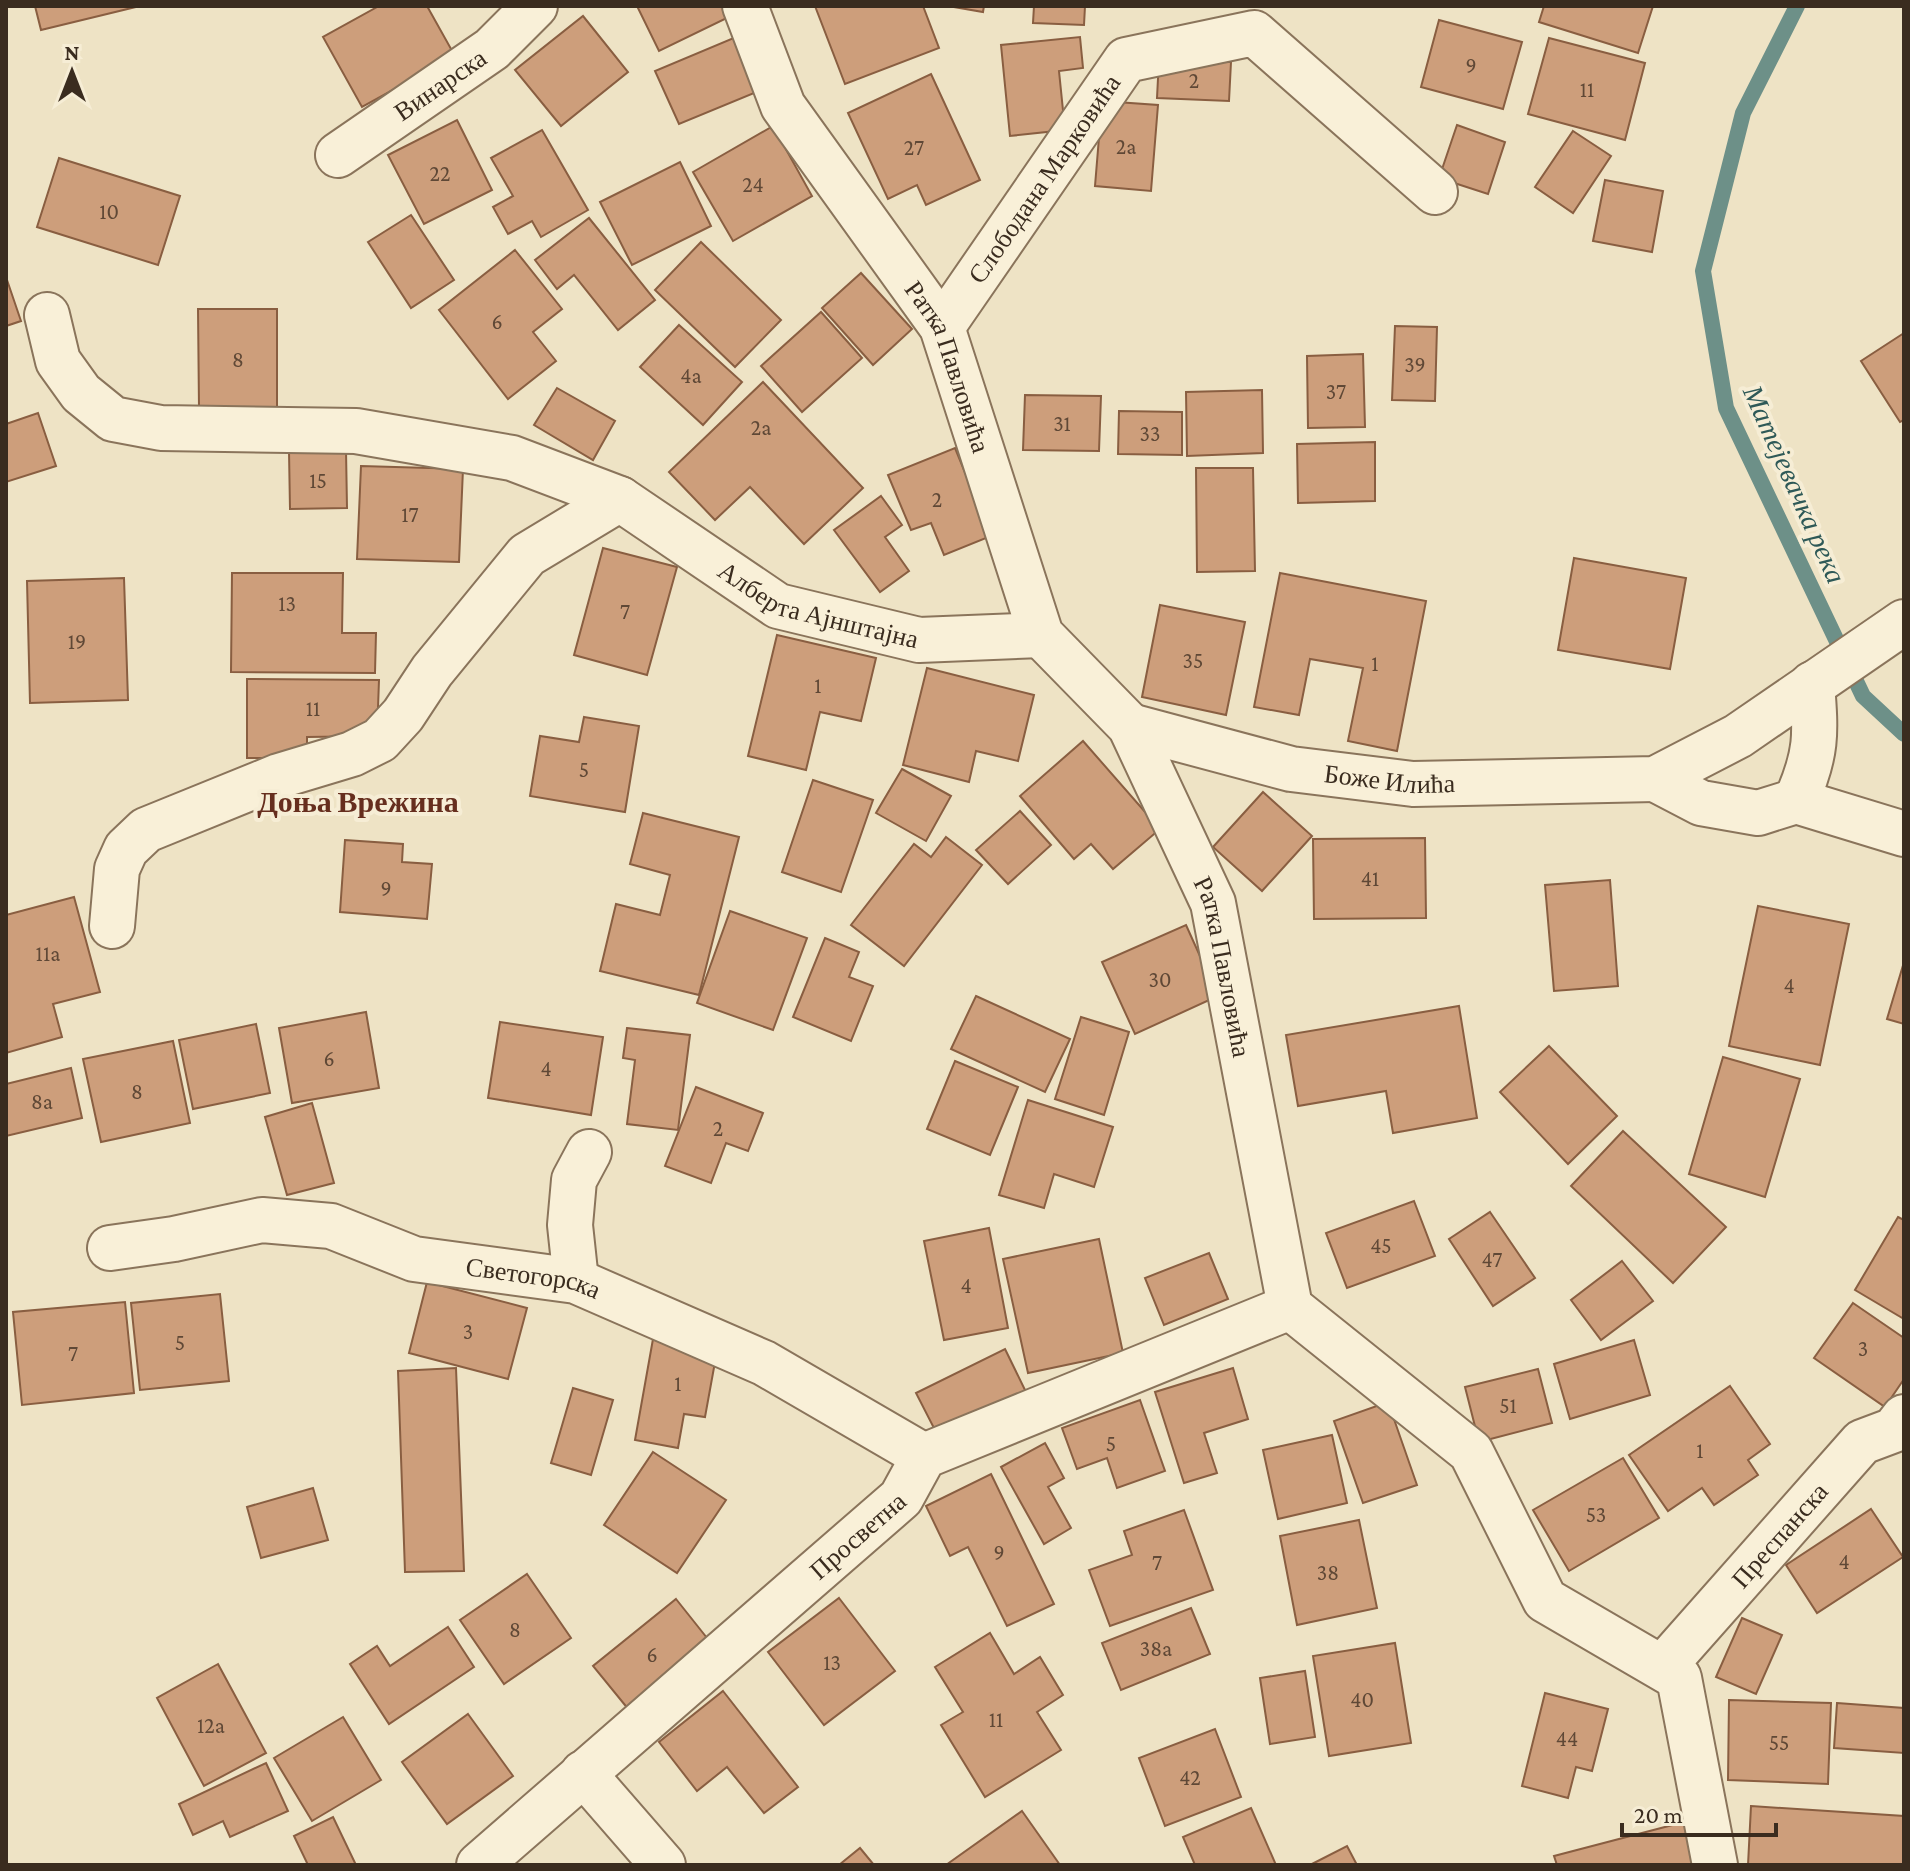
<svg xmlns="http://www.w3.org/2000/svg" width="1910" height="1871" font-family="'Crimson Pro',serif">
<rect width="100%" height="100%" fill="#eee3c5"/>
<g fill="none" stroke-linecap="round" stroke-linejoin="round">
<!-- stream -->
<polyline stroke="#6d9088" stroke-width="16" points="1797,6 1743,113 1703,271 1726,408 1863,696 1904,734"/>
</g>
<!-- building -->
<g fill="#cd9e7b" stroke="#895e41" stroke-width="2">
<polygon points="35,6 140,6 41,30"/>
<polygon points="379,6 427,6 455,56 362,107 323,37"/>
<polygon points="637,6 729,6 733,15 659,51"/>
<polygon points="815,6 923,6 939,48 845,84"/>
<polygon points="948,6 984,6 983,12"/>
<polygon points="1034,6 1085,6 1084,25 1033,23"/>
<polygon points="1544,6 1653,6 1638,53 1539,22"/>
<polygon points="583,16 628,72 561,126 515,70"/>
<polygon points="1439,20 1522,42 1503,109 1421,87"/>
<polygon points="736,37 759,91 679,124 655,71"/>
<polygon points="1080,37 1083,68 1059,71 1065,130 1010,136 1001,45"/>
<polygon points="1549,38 1645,63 1625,140 1528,114"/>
<polygon points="1159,59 1231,62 1229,101 1157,98"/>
<polygon points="931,74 980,180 926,205 917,185 888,199 848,113"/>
<polygon points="1102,101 1158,105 1151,191 1095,186"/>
<polygon points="457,120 492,190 424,224 388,155"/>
<polygon points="1457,125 1505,142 1488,194 1439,178"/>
<polygon points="773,126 812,196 733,241 693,172"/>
<polygon points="542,130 588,210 541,237 532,221 508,234 493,207 513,196 491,158"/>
<polygon points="1573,131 1611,156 1573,213 1535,187"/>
<polygon points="59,158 180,196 158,265 37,227"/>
<polygon points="680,162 711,226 632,265 600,202"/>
<polygon points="1605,180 1663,191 1652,252 1593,241"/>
<polygon points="411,215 454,280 411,308 368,242"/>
<polygon points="589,218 655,300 618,330 574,275 557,289 535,260"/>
<polygon points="701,242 781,320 735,367 655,290"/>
<polygon points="515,250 562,309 533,332 556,361 508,399 439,310"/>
<polygon points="861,273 912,329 873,365 822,308"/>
<polygon points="6,277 21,321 6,326"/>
<polygon points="198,309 277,309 277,408 199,408"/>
<polygon points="821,312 862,358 802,412 761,366"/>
<polygon points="679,325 742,382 703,425 640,367"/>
<polygon points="1395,326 1437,327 1435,401 1392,400"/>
<polygon points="1904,333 1904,420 1900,422 1861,361"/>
<polygon points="1363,354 1365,427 1308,428 1307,356"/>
<polygon points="763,382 863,488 804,544 750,487 715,520 669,472"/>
<polygon points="557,388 615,421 593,460 534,425"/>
<polygon points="1262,390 1263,453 1187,456 1186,392"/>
<polygon points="1025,395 1101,396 1099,451 1023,450"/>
<polygon points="1119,411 1182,412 1182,455 1118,454"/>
<polygon points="38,413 56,466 6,482 6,424"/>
<polygon points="1375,442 1375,501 1298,503 1297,444"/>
<polygon points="955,448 991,536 944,555 931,523 911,530 888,475"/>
<polygon points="346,450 347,508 290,509 289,451"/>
<polygon points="361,466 463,469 459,562 357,559"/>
<polygon points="1196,468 1253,468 1255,571 1197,572"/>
<polygon points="881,496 902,525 885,537 909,571 880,592 834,530"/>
<polygon points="603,548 677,567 647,675 574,655"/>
<polygon points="1574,558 1686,578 1670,669 1558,650"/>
<polygon points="232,573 343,573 342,633 376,633 375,673 231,672"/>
<polygon points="1280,573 1426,601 1397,751 1348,741 1363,668 1310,659 1299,715 1254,707"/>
<polygon points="124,578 128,700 30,703 27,581"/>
<polygon points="1160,605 1245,622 1226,715 1142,697"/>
<polygon points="777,635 876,658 861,721 820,712 806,770 748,756"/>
<polygon points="927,668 1034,695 1018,761 976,751 969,782 903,765"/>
<polygon points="247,679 379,680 377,736 307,737 307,758 247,758"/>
<polygon points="584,717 639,726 625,812 530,796 540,736 579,742"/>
<polygon points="1083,741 1160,829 1113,869 1091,844 1074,859 1020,796"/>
<polygon points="902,769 951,796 926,841 876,813"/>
<polygon points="813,780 873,800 841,892 782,872"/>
<polygon points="1263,792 1312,836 1262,891 1213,847"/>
<polygon points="1020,811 1051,845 1008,884 976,850"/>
<polygon points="643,813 739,837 699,995 600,971 616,904 660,915 670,875 630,864"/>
<polygon points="946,837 982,865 904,966 851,925 914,844 931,857"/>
<polygon points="1425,838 1426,918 1314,919 1313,839"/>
<polygon points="345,840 403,844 402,862 432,864 427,919 340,912"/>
<polygon points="1610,880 1618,986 1554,991 1545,885"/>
<polygon points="74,897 100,992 53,1004 62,1037 6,1053 6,915"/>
<polygon points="1758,906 1849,924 1820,1065 1729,1046"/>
<polygon points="730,911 807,938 773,1030 697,1003"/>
<polygon points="1186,925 1218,996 1135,1034 1102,962"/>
<polygon points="825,938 859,952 849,977 873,986 851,1041 793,1017"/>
<polygon points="1904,962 1904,1024 1887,1019"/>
<polygon points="976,996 1070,1039 1045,1092 951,1049"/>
<polygon points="1459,1006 1477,1118 1393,1133 1386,1091 1298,1106 1286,1035"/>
<polygon points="366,1012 379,1088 292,1103 279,1028"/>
<polygon points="1081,1017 1129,1032 1104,1115 1055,1099"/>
<polygon points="500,1022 603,1037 591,1115 488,1098"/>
<polygon points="256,1024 270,1093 193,1109 179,1040"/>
<polygon points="627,1028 690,1035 678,1130 627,1124 635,1060 623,1058"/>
<polygon points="173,1041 190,1123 101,1142 83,1059"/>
<polygon points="1549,1046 1617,1116 1568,1164 1500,1092"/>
<polygon points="1723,1057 1800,1079 1765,1197 1689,1174"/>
<polygon points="955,1061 1018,1087 990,1155 927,1129"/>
<polygon points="71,1068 82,1118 6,1136 6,1084"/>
<polygon points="696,1087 763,1113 748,1151 726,1143 711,1183 665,1166"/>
<polygon points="1028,1100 1113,1127 1094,1187 1054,1174 1044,1208 999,1195"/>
<polygon points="312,1103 334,1183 287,1195 265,1117"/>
<polygon points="1623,1131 1726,1227 1673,1283 1571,1186"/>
<polygon points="1414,1201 1435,1256 1347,1288 1326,1233"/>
<polygon points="1490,1212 1535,1278 1493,1306 1449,1239"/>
<polygon points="1898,1217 1904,1220 1904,1319 1855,1290"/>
<polygon points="989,1228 1008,1328 944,1340 924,1241"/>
<polygon points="1099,1239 1123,1353 1028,1373 1003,1259"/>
<polygon points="1209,1253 1228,1299 1164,1325 1145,1278"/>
<polygon points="1622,1261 1653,1301 1601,1340 1571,1300"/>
<polygon points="427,1282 527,1308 508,1379 409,1353"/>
<polygon points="220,1294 229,1381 140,1390 131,1303"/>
<polygon points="125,1302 134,1393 22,1405 13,1312"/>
<polygon points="1853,1303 1904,1338 1904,1379 1885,1407 1814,1358"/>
<polygon points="653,1339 717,1351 705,1417 684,1414 678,1448 635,1440"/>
<polygon points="1634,1340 1650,1395 1570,1419 1554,1364"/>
<polygon points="1005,1349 1026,1392 938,1436 916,1393"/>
<polygon points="456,1368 464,1571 405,1572 398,1371"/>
<polygon points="1233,1368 1248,1419 1204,1433 1217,1473 1184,1483 1155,1392"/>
<polygon points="1538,1369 1552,1423 1479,1442 1465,1387"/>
<polygon points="1730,1386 1770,1444 1748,1460 1758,1475 1714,1505 1702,1488 1668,1511 1629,1455"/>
<polygon points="573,1388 613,1400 591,1475 551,1463"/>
<polygon points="1140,1400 1165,1471 1117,1488 1107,1458 1077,1469 1062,1428"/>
<polygon points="1388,1402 1417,1485 1363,1503 1334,1421"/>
<polygon points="1332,1435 1347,1503 1278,1519 1263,1450"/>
<polygon points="1045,1443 1064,1478 1048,1487 1071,1528 1044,1544 1001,1467"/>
<polygon points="653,1452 726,1500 677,1573 604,1525"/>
<polygon points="1623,1458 1659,1518 1569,1571 1533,1510"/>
<polygon points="991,1474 1054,1604 1007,1626 968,1547 950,1556 926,1506"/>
<polygon points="313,1488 328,1540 261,1558 247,1507"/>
<polygon points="1871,1509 1903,1557 1817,1613 1786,1565"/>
<polygon points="1184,1510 1213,1590 1110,1626 1089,1570 1132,1555 1124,1531"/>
<polygon points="1359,1520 1377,1608 1297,1625 1280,1536"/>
<polygon points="527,1574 571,1638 504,1684 460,1620"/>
<polygon points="839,1598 895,1671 824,1725 768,1652"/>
<polygon points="676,1599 711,1643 629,1710 593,1666"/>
<polygon points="1191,1608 1210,1654 1121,1690 1102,1643"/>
<polygon points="1742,1618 1782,1635 1756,1694 1716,1677"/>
<polygon points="448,1627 474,1667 389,1724 350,1664 377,1646 390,1666"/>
<polygon points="990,1633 1014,1674 1040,1657 1063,1695 1037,1712 1061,1750 985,1797 941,1725 963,1712 935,1667"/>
<polygon points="1395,1643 1411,1743 1329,1756 1313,1656"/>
<polygon points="218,1664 266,1753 204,1786 157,1698"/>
<polygon points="1305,1671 1315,1737 1270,1744 1260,1678"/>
<polygon points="723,1691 798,1787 764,1813 727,1767 697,1791 659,1742"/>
<polygon points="1545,1693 1608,1709 1592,1771 1576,1767 1568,1798 1522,1786"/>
<polygon points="1729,1700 1831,1703 1828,1784 1728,1780"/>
<polygon points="1837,1703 1904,1708 1904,1753 1834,1748"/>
<polygon points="468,1714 513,1776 447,1824 402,1762"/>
<polygon points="343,1717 381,1780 312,1821 274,1758"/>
<polygon points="1215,1729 1241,1797 1165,1826 1139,1758"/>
<polygon points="266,1763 288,1811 230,1837 223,1821 193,1835 179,1804"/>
<polygon points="1751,1806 1904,1816 1904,1865 1748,1865"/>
<polygon points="1251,1808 1276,1865 1195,1865 1183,1837"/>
<polygon points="1022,1811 1060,1865 946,1865"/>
<polygon points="333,1817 356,1865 308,1865 294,1836"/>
<polygon points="1684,1822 1696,1865 1557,1865 1554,1856"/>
<polygon points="1347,1846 1357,1865 1310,1865"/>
<polygon points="860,1848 874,1865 839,1865"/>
</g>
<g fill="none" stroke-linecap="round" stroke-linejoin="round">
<defs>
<g id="minor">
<path id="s1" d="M745,6L783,106L942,327L1041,635L1130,726L1213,903L1290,1307L1471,1452L1545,1600L1679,1678L1715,1865"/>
<path id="s2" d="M338,155L492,49L535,6"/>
<path id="s3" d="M47,315L58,361L81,393L113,419L161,428L356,431L512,458L620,499L778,606L919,640L1041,635"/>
<path id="s4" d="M942,327L1126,60L1254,33L1435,192"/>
<path id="s5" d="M1130,726L1291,769L1413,784L1655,779L1738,736L1904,622"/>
<path d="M1655,779L1701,803L1758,813L1796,801C1817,754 1816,734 1812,684"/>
<polyline points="1796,801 1904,834"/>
<polyline points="112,926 117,869 126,849 146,830 279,776 352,754 380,740 403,715 432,671 527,555 620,499"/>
<path id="s6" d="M110,1248L174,1239L262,1220L331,1226L414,1259L576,1281L764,1363L924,1456"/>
<polyline points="576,1281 570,1225 574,1180 589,1152"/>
<path id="s7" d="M1663,1667L1862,1442L1894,1430L1904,1417"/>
<polyline points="583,1773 663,1865"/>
<path id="s8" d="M479,1865L901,1498L924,1456L1290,1307"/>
</g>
</defs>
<!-- minor casing -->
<use href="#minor" stroke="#8a745b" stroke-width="48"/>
<!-- minor -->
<use href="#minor" stroke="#f9f0d8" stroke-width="44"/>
</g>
<g text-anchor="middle" stroke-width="8" stroke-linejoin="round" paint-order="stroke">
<!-- number labels -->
<g font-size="22" fill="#5f4836">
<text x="1471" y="73">9</text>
<text x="1194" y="88">2</text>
<text x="1587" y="97">11</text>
<text x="1126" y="154">2a</text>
<text x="914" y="155">27</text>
<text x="440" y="181">22</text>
<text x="753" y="192">24</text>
<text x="109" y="219">10</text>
<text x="497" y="329">6</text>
<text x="238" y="367">8</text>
<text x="1415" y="372">39</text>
<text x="691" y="383">4a</text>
<text x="1336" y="399">37</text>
<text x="1062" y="431">31</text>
<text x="761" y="435">2a</text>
<text x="1150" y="441">33</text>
<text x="318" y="488">15</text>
<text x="937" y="507">2</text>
<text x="410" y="522">17</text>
<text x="287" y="611">13</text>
<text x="625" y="619">7</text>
<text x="77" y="649">19</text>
<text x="1193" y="668">35</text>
<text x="1375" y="671">1</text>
<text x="818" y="693">1</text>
<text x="313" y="716">11</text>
<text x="584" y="777">5</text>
<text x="1370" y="886">41</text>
<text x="386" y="896">9</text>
<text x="48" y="961">11a</text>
<text x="1160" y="987">30</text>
<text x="1789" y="993">4</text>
<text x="329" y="1066">6</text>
<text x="546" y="1076">4</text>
<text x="137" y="1099">8</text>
<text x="42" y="1109">8a</text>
<text x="718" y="1136">2</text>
<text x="1381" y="1253">45</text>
<text x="1492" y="1267">47</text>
<text x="966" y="1293">4</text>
<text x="468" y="1339">3</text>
<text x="180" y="1350">5</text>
<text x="1863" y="1356">3</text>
<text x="73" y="1361">7</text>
<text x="678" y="1391">1</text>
<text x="1508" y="1413">51</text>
<text x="1111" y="1451">5</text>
<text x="1700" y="1458">1</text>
<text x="1596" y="1522">53</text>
<text x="999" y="1560">9</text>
<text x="1844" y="1569">4</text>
<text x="1157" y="1570">7</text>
<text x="1328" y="1580">38</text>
<text x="515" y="1637">8</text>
<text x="1156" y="1656">38a</text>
<text x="652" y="1662">6</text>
<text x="832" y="1670">13</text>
<text x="1362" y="1707">40</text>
<text x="996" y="1727">11</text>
<text x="211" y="1733">12a</text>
<text x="1567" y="1746">44</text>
<text x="1779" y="1750">55</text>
<text x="1190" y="1785">42</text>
</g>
<!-- street labels -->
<g font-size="26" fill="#3a2c1f" stroke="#f6edd5">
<text dy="9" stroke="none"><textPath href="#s2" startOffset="124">Винарска</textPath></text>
<text dy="9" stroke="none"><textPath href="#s4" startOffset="180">Слободана Марковића</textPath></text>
<text dy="9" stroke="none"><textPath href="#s1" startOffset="418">Ратка Павловића</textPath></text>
<text dy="9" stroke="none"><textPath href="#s3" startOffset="874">Алберта Ајнштајна</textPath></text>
<text dy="9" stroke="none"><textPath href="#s5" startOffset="266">Боже Илића</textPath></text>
<text dy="9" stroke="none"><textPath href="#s1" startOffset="1090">Ратка Павловића</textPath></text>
<text dy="9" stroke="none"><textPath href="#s6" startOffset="434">Светогорска</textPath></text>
<text dy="9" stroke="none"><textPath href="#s8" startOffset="502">Просветна</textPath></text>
<text dy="9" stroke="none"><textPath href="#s7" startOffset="176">Преспанска</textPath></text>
</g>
<!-- water labels -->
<g font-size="28" font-style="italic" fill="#2e5957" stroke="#f6edd5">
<text transform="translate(1795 484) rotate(66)" y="10">Матејевачка река</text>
</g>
<!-- quarter labels -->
<g font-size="30" font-weight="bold" fill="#662e1e" stroke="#f6edd5">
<text x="358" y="812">Доња Врежина</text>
</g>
</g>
<!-- border -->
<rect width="1910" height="1871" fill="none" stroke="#3a2c1f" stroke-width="16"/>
<!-- north arrow -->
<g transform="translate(72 72)" stroke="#f6edd5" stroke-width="6" paint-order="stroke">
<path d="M0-6L14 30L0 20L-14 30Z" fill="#3a2c1f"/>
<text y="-12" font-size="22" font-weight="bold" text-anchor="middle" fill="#3a2c1f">N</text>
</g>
<!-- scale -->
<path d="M1622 1823v12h154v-12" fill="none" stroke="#3a2c1f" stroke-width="4"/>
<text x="1634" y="1823" font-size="24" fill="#3a2c1f" stroke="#f6edd5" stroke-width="6" paint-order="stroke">20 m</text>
</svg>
